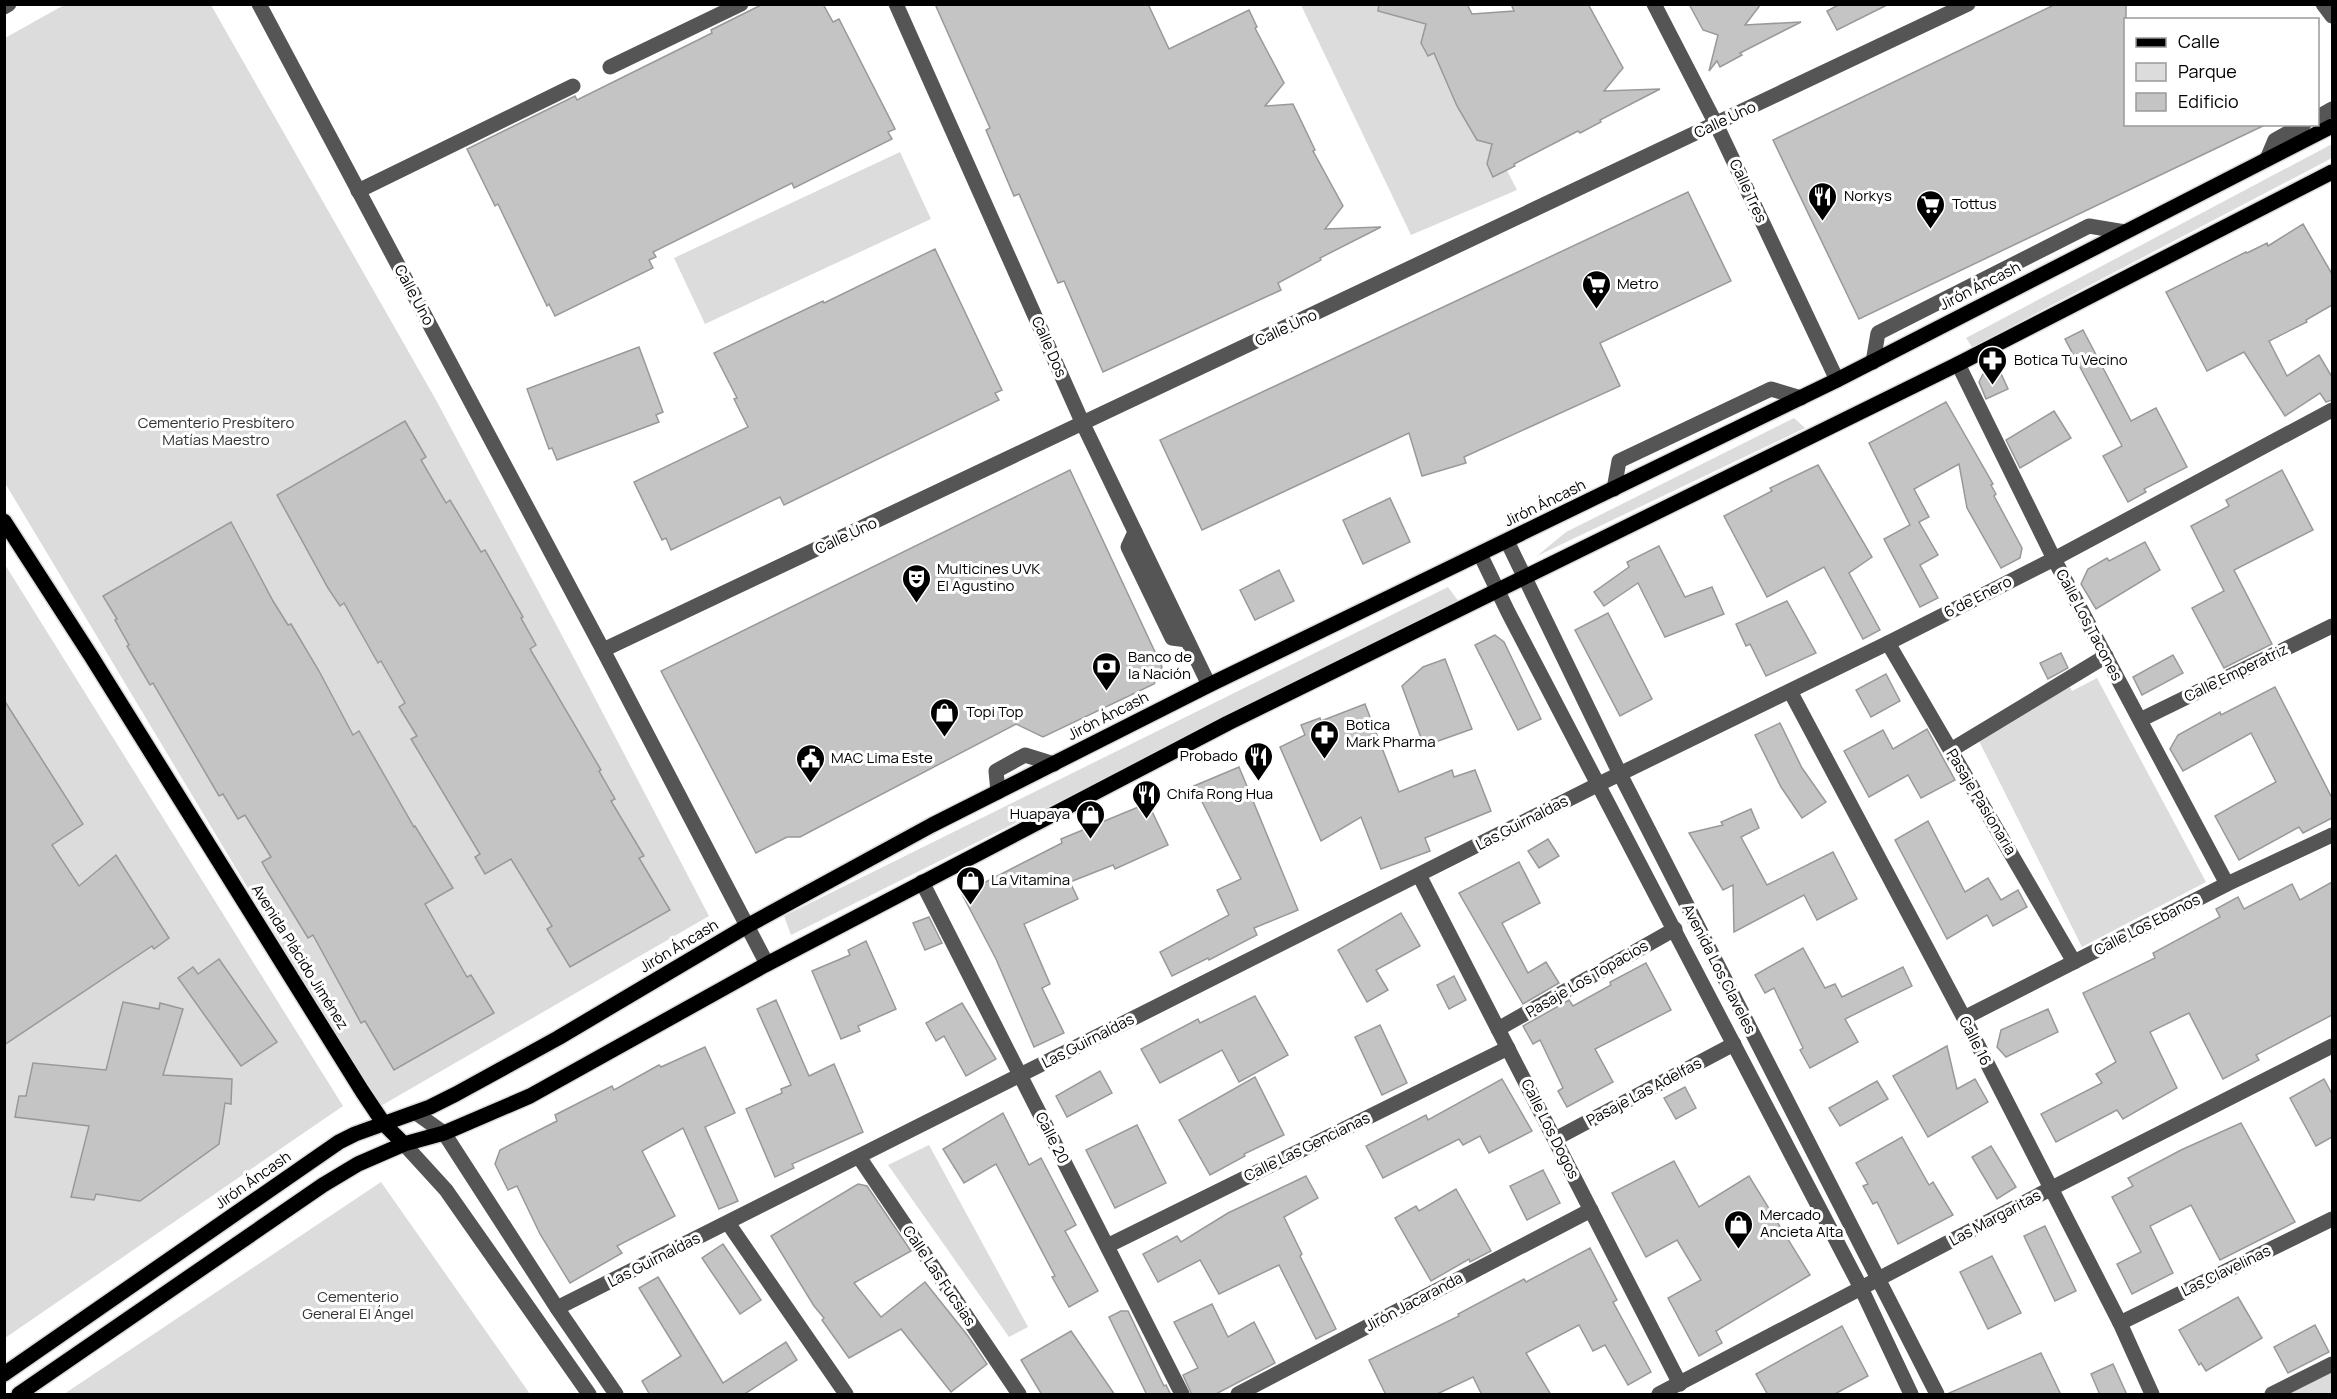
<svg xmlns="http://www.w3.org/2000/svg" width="2337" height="1399" font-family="Manrope,sans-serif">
<rect width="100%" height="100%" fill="#fff"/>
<!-- green -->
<g fill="#dcdcdc">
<polygon points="64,5 211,5 436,400 574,658 709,916 379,1107 5,483 5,38"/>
<polygon points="1301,5 1422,5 1517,190 1411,235"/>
<polygon points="2332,144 2332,158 1972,347 1966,338"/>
<polygon points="900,152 931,219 705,324 674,258"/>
<polygon points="1794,418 1805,428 1537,556 1566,532"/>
<polygon points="4,563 343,1106 5,1338 4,1338"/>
<polygon points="1448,587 1459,602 791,935 784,916"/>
<polygon points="2097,678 2206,882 2082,947 1978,739 2005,722 2070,687 2072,691"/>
<polygon points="929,1145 1028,1327 1009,1337 888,1165"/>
<polygon points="381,1182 530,1394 64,1394"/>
<polygon points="2332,1368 2332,1394 2287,1394"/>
</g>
<!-- building -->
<g fill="#c4c4c4" stroke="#999" stroke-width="1.5">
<polygon points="763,4 823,4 833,22 839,19 895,129 888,132 892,139 794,188 792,183 653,252 656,257 649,260 653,268 555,316 549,304 547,306 498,204 495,206 467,149 575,96 577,100 712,33 711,30"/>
<polygon points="935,4 1148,4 1169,49 1249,10 1257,27 1255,28 1284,83 1265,106 1293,104 1315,150 1313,151 1343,206 1325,229 1381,227 1320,258 1321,260 1278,283 1281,290 1103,372 1064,281 1058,283 1019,194 1014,196 986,130 990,128"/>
<polygon points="1379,4 1467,4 1472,14 1514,11 1511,4 1588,4 1623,68 1604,91 1660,89 1600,120 1601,122 1580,133 1578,131 1514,164 1515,166 1493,177 1487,164 1492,144 1477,140 1457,106 1434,53 1428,56 1421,43 1426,24 1378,11"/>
<polygon points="1689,4 1761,4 1745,25 1801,22 1740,53 1742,55 1720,67 1717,61 1709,71 1718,35 1703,30"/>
<polygon points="1840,4 1889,4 1837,30 1827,11"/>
<polygon points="2056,4 2126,4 2126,124 2267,124 1859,319 1773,140"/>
<polygon points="1688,192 1731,281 1600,343 1620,386 1464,457 1466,463 1422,476 1409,433 1202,530 1160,440"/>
<polygon points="2303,224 2332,274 2332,305 2306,320 2307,322 2269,341 2287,376 2319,355 2332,377 2332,400 2326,402 2320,393 2285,416 2244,352 2207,371 2166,292 2246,252 2247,253 2267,243 2268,246"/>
<polygon points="935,249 1002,390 995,393 999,400 784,505 780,497 671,550 666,538 662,540 634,482 748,427 734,399 737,398 714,353 823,301 824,303"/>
<polygon points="2083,330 2131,421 2156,408 2187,467 2144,489 2146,492 2128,502 2103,456 2122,446 2065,339"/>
<polygon points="639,347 663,412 656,415 659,422 557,460 552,448 549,449 527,389"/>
<polygon points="1998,367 2008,389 1986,399 1979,382 1983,374"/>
<polygon points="1946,402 1993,484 1991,485 1996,494 1994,496 2022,548 2020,558 2001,568 1967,508 1959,464 1914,489 1929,517 1919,522 1938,555 1920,565 1938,598 1920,607 1884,539 1910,525 1869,443"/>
<polygon points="2054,411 2071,438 2020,468 2006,440"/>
<polygon points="405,421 426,457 421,460 446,503 450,500 481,552 485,550 523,617 521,618 536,645 530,649 601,770 599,771 615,799 611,801 644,856 639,858 670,910 570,967 547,929 552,926 511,859 485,874 475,857 480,854 411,739 417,736 399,707 405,703 381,661 378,663 344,603 340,606 328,588 277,495"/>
<polygon points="1818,465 1872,557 1849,573 1880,630 1863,639 1824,567 1767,597 1724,516 1772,491 1770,488"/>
<polygon points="1070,470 1162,667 1154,684 1043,737 1016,724 800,837 787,837 756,853 661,671"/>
<polygon points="2282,470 2313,530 2234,570 2272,644 2224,668 2192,608 2224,591 2191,526 2229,506 2226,500"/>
<polygon points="1390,498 1410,542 1363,564 1343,520"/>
<polygon points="231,522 273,601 288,625 291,624 319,671 353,735 359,731 414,827 415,826 453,888 425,904 467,977 471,975 494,1013 394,1070 365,1021 361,1023 313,935 308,938 267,871 262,862 271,857 245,815 238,819 223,794 219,796 153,683 150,685 127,646 129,645 115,620 117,619 103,596"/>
<polygon points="2145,542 2160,570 2096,609 2081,584 2088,569 2107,558 2109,561"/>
<polygon points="1659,546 1685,597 1712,587 1724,614 1665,637 1638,583 1604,606 1594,592 1629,567 1627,562"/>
<polygon points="1279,570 1294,601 1255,620 1240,590"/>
<polygon points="1787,601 1816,653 1766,676 1750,644 1746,646 1736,624"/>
<polygon points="1608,613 1652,699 1620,716 1575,630"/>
<polygon points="1495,635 1504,642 1541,719 1518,730 1475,645"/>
<polygon points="2061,653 2068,668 2048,679 2040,663"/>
<polygon points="2173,655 2183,673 2142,695 2133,677"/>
<polygon points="1445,659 1472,729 1424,746 1402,686 1423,667"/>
<polygon points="1886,674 1900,701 1871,717 1856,690"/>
<polygon points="2275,687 2332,798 2332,818 2303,833 2299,827 2239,860 2215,816 2276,782 2251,733 2183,771 2170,749 2178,735 2220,712 2221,715"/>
<polygon points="4,700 83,824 52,845 79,886 116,855 169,938 154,949 152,946 4,1045"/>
<polygon points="1365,704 1399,792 1452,770 1454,777 1475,770 1491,811 1425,838 1430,851 1381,869 1361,817 1321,841 1280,747 1305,735 1301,725 1320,718 1321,721"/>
<polygon points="1780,723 1802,768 1826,802 1802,818 1781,787 1755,735"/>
<polygon points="1927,729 1955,780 1921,798 1908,775 1869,797 1844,751 1883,730 1893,749"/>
<polygon points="1239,767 1298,910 1254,928 1257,935 1209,960 1208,958 1172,976 1160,952 1229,915 1217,890 1241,879 1194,786"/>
<polygon points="1148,803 1168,845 1115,869 1113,865 1070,882 1078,899 1024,924 1050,984 1042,988 1064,1033 1034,1047 996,959 962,894 1062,843 1061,839"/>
<polygon points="1751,809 1759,828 1741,837 1767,885 1833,852 1857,899 1817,920 1804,895 1734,932 1733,885 1723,890 1689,833 1723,825 1721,822"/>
<polygon points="1928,821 1965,892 1988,878 2001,900 2018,890 2027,907 1993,926 1987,915 1947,939 1895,840"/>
<polygon points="1548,839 1559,856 1539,868 1528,851"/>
<polygon points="1519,862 1540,903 1502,923 1528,973 1546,962 1559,983 1523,1004 1459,893"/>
<polygon points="2332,882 2332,1015 2256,1055 2259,1060 2223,1079 2189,1013 2150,1032 2177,1088 2123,1119 2117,1110 2056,1142 2041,1114 2102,1083 2096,1074 2116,1062 2083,993 2155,958 2153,953 2220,917 2216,909 2238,897 2244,909 2292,884 2300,900"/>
<polygon points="1401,913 1420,946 1376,970 1388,990 1367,1002 1338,950"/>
<polygon points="929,917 942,943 925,950 913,923"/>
<polygon points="866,941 896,1009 858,1026 860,1031 841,1039 812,971 850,955 848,950"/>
<polygon points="1803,948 1825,988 1835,984 1842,997 1903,967 1912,986 1845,1019 1858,1042 1810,1068 1800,1050 1803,1048 1774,988 1765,993 1755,975"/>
<polygon points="219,959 277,1042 241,1066 178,978 193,967 198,974"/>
<polygon points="1646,963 1671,1010 1595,1049 1613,1082 1567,1107 1558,1091 1563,1088 1540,1040 1533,1044 1523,1026 1569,1000 1573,1006 1611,985 1610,982"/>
<polygon points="1454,976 1466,1000 1449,1009 1437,985"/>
<polygon points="1255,996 1288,1055 1239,1082 1222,1050 1160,1083 1141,1049 1198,1019 1200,1023"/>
<polygon points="776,1000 809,1076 834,1064 863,1132 792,1164 794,1168 775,1177 746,1109 782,1093 781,1089 791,1085 757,1009"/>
<polygon points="123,1002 159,1009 160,1003 183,1009 163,1075 232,1079 231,1104 225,1103 219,1144 140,1201 96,1194 94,1200 71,1197 89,1126 15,1117 19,1096 26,1096 33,1063 106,1070"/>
<polygon points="962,1003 996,1059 966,1076 944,1036 936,1041 926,1023"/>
<polygon points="2048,1009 2058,1032 2006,1057 1997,1047 2001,1030"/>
<polygon points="1380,1025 1407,1083 1382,1095 1355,1037"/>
<polygon points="1947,1046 1957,1089 1975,1079 1988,1102 1928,1137 1893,1076"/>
<polygon points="705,1047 735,1113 705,1127 738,1201 719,1209 683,1128 642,1151 675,1216 617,1246 622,1253 570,1283 540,1234 517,1186 508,1190 495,1164 500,1150 557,1121 555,1115 612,1086 614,1090 659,1065 661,1067"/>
<polygon points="1100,1071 1112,1093 1067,1117 1056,1096"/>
<polygon points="1255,1077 1284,1135 1244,1154 1245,1156 1210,1175 1179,1120"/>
<polygon points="1502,1079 1532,1131 1489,1153 1480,1136 1463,1145 1459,1139 1383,1178 1366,1146 1426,1115 1428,1120"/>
<polygon points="2324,1079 2332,1094 2332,1137 2316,1146 2290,1098"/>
<polygon points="1877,1081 1888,1099 1840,1126 1829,1108"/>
<polygon points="1685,1087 1696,1108 1676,1119 1664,1098"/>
<polygon points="1003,1113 1029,1165 1041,1158 1076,1225 1065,1231 1098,1291 1069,1307 1052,1277 1055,1276 996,1164 964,1183 943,1149"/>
<polygon points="2241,1123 2295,1222 2220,1260 2191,1205 2150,1226 2173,1273 2132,1294 2117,1264 2141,1252 2112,1197 2133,1186 2128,1178 2181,1150"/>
<polygon points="1137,1125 1166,1183 1115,1208 1086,1150"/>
<polygon points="1902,1137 1929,1185 1933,1182 1953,1215 1898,1244 1877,1202 1873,1204 1863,1186 1868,1184 1856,1163"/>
<polygon points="1991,1146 2016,1187 1997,1199 1972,1157"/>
<polygon points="1674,1161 1699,1207 1749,1176 1810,1275 1716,1331 1722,1343 1699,1356 1668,1298 1701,1280 1677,1240 1646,1257 1612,1193"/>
<polygon points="1543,1170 1560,1203 1527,1220 1510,1186"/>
<polygon points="1306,1176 1318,1198 1284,1217 1302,1254 1300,1256 1336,1329 1316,1339 1279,1265 1219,1294 1200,1260 1158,1282 1143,1254 1177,1236 1181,1242 1228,1213"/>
<polygon points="858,1184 867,1186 911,1251 854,1283 881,1317 925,1282 968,1336 987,1364 951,1392 901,1329 849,1358 822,1320 824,1318 814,1306 771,1236"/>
<polygon points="1456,1189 1491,1251 1470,1262 1469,1259 1431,1281 1395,1218 1416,1206 1419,1211"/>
<polygon points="2045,1226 2076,1291 2055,1301 2024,1236"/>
<polygon points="723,1244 761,1300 740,1314 702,1258"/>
<polygon points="1590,1248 1617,1300 1613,1302 1651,1372 1628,1385 1605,1345 1593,1351 1579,1325 1526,1353 1551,1395 1482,1395 1473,1377 1435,1395 1386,1395 1369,1360 1459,1316 1458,1314 1524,1279 1526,1282"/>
<polygon points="1992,1256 2021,1313 1988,1329 1960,1272"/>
<polygon points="658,1277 723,1383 786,1342 797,1360 743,1395 650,1395 642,1381 681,1356 639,1288"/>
<polygon points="2238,1297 2262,1338 2206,1371 2201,1363 2199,1365 2179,1330"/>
<polygon points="1212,1304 1228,1337 1254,1322 1275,1363 1214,1395 1192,1395 1183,1375 1198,1368 1174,1322"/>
<polygon points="1121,1311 1128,1311 1164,1386 1166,1385 1171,1395 1147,1395 1109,1317"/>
<polygon points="2315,1325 2329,1352 2288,1373 2274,1347"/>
<polygon points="1842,1326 1868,1376 1833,1395 1768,1395 1756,1374"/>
<polygon points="1071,1331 1115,1395 1042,1395 1021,1360"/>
<polygon points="2041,1353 2061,1395 1947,1395 1947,1394"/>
<polygon points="2113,1364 2127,1395 2100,1395 2091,1374"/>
</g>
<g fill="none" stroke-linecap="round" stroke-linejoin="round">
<defs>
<g id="major">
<polyline points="4,521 91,656 362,1091 384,1124 404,1144"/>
<polyline points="4,1374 339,1142 355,1134 430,1107 456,1094 558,1038 747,926 932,825 1209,685 1837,380 2332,126"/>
<polyline points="19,1394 323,1185 358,1164 404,1144 444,1133 530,1096 767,964 1228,723 1958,364 2332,172"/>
</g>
</defs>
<!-- major casing -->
<use href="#major" stroke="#dbdbdb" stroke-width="18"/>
<!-- minor -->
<g stroke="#555" stroke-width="15">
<polyline points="259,4 603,650 767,964"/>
<polyline points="896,4 1083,424 1209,685"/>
<polyline points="1654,4 1716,124 1837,380"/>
<polyline points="2323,4 2332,16"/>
<polyline points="4,7 9,4"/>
<polyline points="610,67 741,4"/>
<polyline points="2318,117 2332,109"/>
<polyline points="2267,159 2275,140 2304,124"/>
<polyline points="358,191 573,86"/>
<polyline points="1873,362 1878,333 2089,226 2125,232"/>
<polyline points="1958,364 2054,559 2227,884"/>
<polyline points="1614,489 1619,461 1771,389 1801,398"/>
<polyline points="1135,532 1128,547 1172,638 1187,640"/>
<polyline points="1507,541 1620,774 1937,1394"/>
<polyline points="1480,554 1508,612 1861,1288 1911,1394"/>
<polyline points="1888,643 2074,962"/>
<polyline points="603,650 1968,4"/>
<polyline points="1790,691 1964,1018 2120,1323 2152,1394"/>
<polyline points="2140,720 2332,626"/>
<polyline points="1951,750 2106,656"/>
<polyline points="998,792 996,771 1025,755 1054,764"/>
<polyline points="1419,875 1680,1384"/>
<polyline points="922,882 1182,1394"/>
<polyline points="1964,1018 2227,884 2332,835"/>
<polyline points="1498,1029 1675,929"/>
<polyline points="416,1113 444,1133 557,1308 616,1394"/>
<polyline points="1555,1139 1734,1044"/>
<polyline points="404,1144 446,1190 589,1394"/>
<polyline points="859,1157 1019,1394"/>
<polyline points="728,1223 846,1394"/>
<polyline points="1107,1246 1508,1048"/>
<polyline points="557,1308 1599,784 1888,643 2054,559 2332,410"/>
<polyline points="2120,1323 2332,1219"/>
<polyline points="1238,1394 1591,1210"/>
<polyline points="1659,1394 2050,1189 2332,1046"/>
<polyline points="2272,1394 2332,1364"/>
</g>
<!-- major -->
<use href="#major" stroke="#000" stroke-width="15"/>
</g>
<!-- icons -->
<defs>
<symbol id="restaurant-pin" viewBox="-11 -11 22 30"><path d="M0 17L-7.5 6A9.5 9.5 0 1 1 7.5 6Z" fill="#000" stroke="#fff"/><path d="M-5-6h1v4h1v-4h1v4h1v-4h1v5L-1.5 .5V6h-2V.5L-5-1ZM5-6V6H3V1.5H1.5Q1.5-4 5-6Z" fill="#fff"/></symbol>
<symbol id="supermarket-pin" viewBox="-11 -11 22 30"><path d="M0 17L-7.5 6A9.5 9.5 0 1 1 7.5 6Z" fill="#000" stroke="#fff"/><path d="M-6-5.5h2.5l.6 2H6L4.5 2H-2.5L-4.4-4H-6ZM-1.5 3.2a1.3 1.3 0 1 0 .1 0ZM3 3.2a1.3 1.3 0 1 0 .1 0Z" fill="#fff"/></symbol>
<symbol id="pharmacy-pin" viewBox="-11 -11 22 30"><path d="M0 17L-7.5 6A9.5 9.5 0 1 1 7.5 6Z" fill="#000" stroke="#fff"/><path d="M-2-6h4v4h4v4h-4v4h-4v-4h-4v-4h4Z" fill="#fff"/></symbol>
<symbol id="theatre-pin" viewBox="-11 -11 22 30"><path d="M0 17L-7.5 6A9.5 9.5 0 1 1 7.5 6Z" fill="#000" stroke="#fff"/><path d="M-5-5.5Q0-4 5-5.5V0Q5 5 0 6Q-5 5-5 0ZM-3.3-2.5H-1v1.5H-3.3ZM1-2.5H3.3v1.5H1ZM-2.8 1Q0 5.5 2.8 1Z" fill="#fff"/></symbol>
<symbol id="bank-pin" viewBox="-11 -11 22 30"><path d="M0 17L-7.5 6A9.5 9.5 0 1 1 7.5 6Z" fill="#000" stroke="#fff"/><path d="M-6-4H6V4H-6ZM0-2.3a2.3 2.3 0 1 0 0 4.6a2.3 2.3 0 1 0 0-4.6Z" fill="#fff"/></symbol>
<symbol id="shop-pin" viewBox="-11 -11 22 30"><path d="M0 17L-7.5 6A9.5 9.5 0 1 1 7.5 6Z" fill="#000" stroke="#fff"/><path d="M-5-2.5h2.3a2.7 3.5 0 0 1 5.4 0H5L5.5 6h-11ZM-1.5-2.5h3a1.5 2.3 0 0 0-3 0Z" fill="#fff"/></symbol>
<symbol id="civic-pin" viewBox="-11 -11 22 30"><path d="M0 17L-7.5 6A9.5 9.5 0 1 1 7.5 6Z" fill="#000" stroke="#fff"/><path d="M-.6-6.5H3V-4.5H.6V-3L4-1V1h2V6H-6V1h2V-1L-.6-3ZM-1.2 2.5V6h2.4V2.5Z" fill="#fff"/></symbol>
</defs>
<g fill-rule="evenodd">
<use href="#restaurant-pin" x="1806" y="180" width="33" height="45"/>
<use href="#supermarket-pin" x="1914" y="188" width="33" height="45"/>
<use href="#supermarket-pin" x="1580" y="268" width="33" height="45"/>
<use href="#pharmacy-pin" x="1976" y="344" width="33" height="45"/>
<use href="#theatre-pin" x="900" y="562" width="33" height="45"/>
<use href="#bank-pin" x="1090" y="650" width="33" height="45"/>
<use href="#shop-pin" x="928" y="696" width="33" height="45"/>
<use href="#pharmacy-pin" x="1308" y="718" width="33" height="45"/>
<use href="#restaurant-pin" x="1242" y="740" width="33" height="45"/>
<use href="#civic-pin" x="794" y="742" width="33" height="45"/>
<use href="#restaurant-pin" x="1130" y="778" width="33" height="45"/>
<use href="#shop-pin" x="1074" y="798" width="33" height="45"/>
<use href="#shop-pin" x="954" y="864" width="33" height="45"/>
<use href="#shop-pin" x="1722" y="1208" width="33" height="45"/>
</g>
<g text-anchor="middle" stroke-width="6" stroke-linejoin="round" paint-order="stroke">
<!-- street labels -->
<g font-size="15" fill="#000" stroke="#fff">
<text transform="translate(1725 120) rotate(-25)" y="5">Calle Uno</text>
<text transform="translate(1748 191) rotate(65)" y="5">Calle Tres</text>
<text transform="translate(1980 286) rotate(-27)" y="5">Jirón Áncash</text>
<text transform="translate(414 295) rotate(62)" y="5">Calle Uno</text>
<text transform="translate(1286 328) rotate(-25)" y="5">Calle Uno</text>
<text transform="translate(1049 347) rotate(66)" y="5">Calle Dos</text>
<text transform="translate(1545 503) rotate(-26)" y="5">Jirón Áncash</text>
<text transform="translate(846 536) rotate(-25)" y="5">Calle Uno</text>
<text transform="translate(1978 597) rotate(-27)" y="5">6 de Enero</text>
<text transform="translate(2089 625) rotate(62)" y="5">Calle Los Tacones</text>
<text transform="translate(2236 673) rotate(-26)" y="5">Calle Emperatriz</text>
<text transform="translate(1108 716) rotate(-27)" y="5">Jirón Áncash</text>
<text transform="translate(1981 802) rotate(59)" y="5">Pasaje Pasionaria</text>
<text transform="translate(1522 823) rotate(-27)" y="5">Las Guirnaldas</text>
<text transform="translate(2147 925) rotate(-27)" y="5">Calle Los Ebanos</text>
<text transform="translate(679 946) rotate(-31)" y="5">Jirón Áncash</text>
<text transform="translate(300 957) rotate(58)" y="5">Avenida Plácido Jiménez</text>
<text transform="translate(1719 969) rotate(63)" y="5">Avenida Los Claveles</text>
<text transform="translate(1587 979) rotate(-30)" y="5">Pasaje Los Topacios</text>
<text transform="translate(1088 1041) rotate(-27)" y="5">Las Guirnaldas</text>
<text transform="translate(1975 1041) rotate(63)" y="5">Calle 16</text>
<text transform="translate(1644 1092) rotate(-28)" y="5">Pasaje Las Adelfas</text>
<text transform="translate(1550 1129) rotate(63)" y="5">Calle Los Dogos</text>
<text transform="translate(1052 1138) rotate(63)" y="5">Calle 20</text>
<text transform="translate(1307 1147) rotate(-26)" y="5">Calle Las Gencianas</text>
<text transform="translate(253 1180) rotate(-35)" y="5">Jirón Áncash</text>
<text transform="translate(1995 1218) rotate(-28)" y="5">Las Margaritas</text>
<text transform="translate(654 1260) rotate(-27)" y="5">Las Guirnaldas</text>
<text transform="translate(2226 1271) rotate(-26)" y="5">Las Clavelinas</text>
<text transform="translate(939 1276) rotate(56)" y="5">Calle Las Fucsias</text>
<text transform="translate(1414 1302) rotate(-28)" y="5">Jirón Jacaranda</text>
</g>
<!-- poi labels -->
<g font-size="15" fill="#000" stroke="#fff" text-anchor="start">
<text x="1844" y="201">Norkys</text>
<text x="1952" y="209">Tottus</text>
<text x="1617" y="289">Metro</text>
<text x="2014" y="365">Botica Tu Vecino</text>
<text x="937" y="574">Multicines UVK<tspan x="937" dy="17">El Agustino</tspan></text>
<text x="1128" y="662">Banco de<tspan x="1128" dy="17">la Nación</tspan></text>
<text x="966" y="717">Topi Top</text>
<text x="1346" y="730">Botica<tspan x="1346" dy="17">Mark Pharma</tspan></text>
<text x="1238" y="761" text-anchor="end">Probado</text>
<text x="831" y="763">MAC Lima Este</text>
<text x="1167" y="799">Chifa Rong Hua</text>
<text x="1070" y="819" text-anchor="end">Huapaya</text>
<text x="991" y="885">La Vitamina</text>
<text x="1760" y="1220">Mercado<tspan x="1760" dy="17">Ancieta Alta</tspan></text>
</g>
<!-- park labels -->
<g font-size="15" fill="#333" stroke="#fff">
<text x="216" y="428">Cementerio Presbítero<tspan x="216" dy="17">Matías Maestro</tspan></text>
<text x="358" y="1302">Cementerio<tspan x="358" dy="17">General El Ángel</tspan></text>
</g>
</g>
<!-- border -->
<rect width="2337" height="1399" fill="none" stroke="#000000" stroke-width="12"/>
<!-- legend -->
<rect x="2124" y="18" width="195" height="108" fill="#ffffff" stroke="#999999" stroke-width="1.5"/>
<rect x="2136" y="38" width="30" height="9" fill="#000000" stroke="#999999" stroke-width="1.5"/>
<text x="2178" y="48" font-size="18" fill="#000000">Calle</text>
<rect x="2136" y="63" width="30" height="18" fill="#dcdcdc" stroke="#999999" stroke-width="1.5"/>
<text x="2178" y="78" font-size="18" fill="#000000">Parque</text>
<rect x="2136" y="93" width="30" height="18" fill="#c4c4c4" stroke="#999999" stroke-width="1.5"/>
<text x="2178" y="108" font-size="18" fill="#000000">Edificio</text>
</svg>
